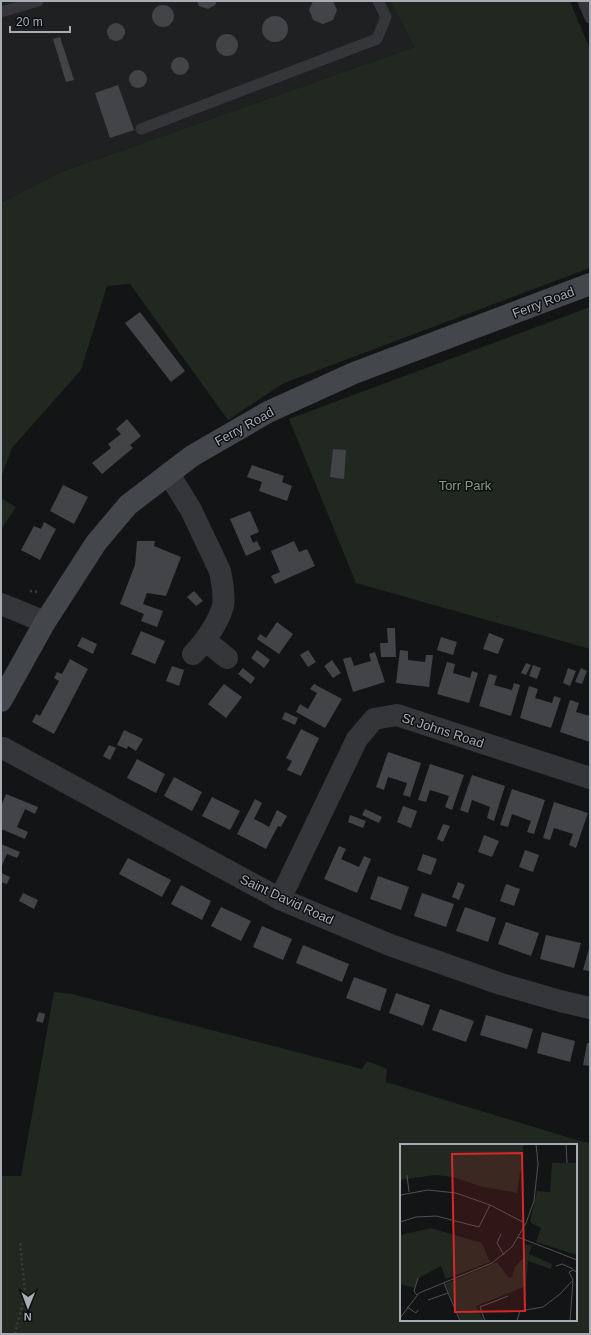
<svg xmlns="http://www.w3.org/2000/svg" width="591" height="1335" font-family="Arial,sans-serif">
<rect width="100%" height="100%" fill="#131415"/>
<!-- built -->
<polygon fill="#1f2022" points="1,1 390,1 414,47 61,172 1,203"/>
<!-- green -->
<g fill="#202820" fill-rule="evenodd">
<polygon points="390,1 570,1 590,50 590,268 284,383 228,420 130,284 107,286 81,370 12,448 1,478 1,203 61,172 414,47"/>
<polygon points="590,307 590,649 356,583 289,419"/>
<polygon points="1,498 16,507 1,530"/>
<path d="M54,992L72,994L362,1069L367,1061L387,1069L386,1082L580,1141L590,1143V1334H1V1176H21ZM401,1145H576V1320H401Z"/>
</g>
<!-- building -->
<g fill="#424448">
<polygon points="197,1 217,1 215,5 208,9 199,6"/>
<polygon points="313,1 333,1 337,10 333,20 323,24 313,20 309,10"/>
<circle cx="163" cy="16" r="11"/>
<circle cx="275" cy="29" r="13"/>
<circle cx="116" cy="32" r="9"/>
<circle cx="227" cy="45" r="11"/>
<polygon points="60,37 74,80 66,82 53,39"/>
<circle cx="180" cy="66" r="9"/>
<circle cx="138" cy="79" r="9"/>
<polygon points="118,85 134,130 110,138 95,93"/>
<polygon points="140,312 185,371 171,382 125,323"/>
<polygon points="127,419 141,436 130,445 133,448 102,474 92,463 111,448 108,444 121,434 116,429"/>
<polygon points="333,449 346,450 344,479 330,477"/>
<polygon points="252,465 284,476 282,482 292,486 287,501 259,491 262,482 247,477"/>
<polygon points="63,485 88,497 74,524 50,511"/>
<polygon points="250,511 259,532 250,536 253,543 257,541 261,549 246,556 230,519"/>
<polygon points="44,522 56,529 40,560 21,550 34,526 41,529"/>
<polygon points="137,541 155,541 154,546 181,557 166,596 147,593 143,604 163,611 157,627 141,621 144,614 120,604 135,565"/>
<polygon points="294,541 299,552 307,549 315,566 275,584 271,576 280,572 271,551"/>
<polygon points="194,591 203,601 196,606 187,597"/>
<polygon points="277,622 293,634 279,654 257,639 260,634 266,638"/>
<polygon points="387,628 395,628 396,657 381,657 380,643 388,643"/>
<polygon points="141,631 165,641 155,664 131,654"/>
<polygon points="489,633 504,639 498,654 483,649"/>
<polygon points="82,637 97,644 93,654 77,646"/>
<polygon points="441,637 457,642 453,655 437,650"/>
<polygon points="257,650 270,660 264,668 251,658"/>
<polygon points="308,650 316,662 308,667 300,655"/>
<polygon points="400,650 408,651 408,660 425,662 426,655 433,655 429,687 396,683"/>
<polygon points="375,652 385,682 353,692 343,659 351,657 354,666 371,661 369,654"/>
<polygon points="70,659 88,669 54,734 32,722 36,714 40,716 59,681 54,678 57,672 62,674"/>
<polygon points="332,660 341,673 333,678 324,666"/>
<polygon points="447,662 455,664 453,673 470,678 472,671 478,673 469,703 437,694"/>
<polygon points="526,663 531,665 526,675 521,673"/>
<polygon points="533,665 541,668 537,679 529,676"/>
<polygon points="172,666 184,670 179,686 166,681"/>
<polygon points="243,668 255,678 251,684 238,674"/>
<polygon points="568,668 576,671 570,686 563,683"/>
<polygon points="581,668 587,671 582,684 575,682"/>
<polygon points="489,674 497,676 494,685 512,690 514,683 520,685 511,716 479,706"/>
<polygon points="224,684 242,697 226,718 208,704"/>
<polygon points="314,684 342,699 325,728 296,712 300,704 308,709 317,693 310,689"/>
<polygon points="529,686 538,689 535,698 552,703 554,696 561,698 551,728 520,718"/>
<polygon points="570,700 579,703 576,712 590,716 590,742 560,732"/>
<polygon points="285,712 298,718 295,725 282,719"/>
<polygon points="301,729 319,738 301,776 287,770 292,761 286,758"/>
<polygon points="124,730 143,739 136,751 128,746 127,749 117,745"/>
<polygon points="109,745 116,748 110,760 103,756"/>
<polygon points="388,752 421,763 410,797 403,795 407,783 388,777 384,790 376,787"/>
<polygon points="137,759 165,774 156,793 127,778"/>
<polygon points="430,764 464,775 452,810 445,807 449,796 430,790 426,802 418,800"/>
<polygon points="472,775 505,786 494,821 487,818 490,807 472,800 468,813 460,810"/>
<polygon points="174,777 202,792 192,811 164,796"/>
<polygon points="512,789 545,800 534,834 527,832 531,821 512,814 508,827 500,825"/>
<polygon points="6,794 38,807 35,814 25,809 17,827 28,832 25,839 1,829 1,806"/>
<polygon points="212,797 240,811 230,830 202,816"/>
<polygon points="255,799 262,803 254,819 262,823 269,827 277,810 287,816 281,827 278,826 266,849 237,834"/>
<polygon points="554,802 588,813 576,848 569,845 573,834 554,828 550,840 543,838"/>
<polygon points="403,806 417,811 411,828 397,822"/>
<polygon points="365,809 382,817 379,823 362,815"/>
<polygon points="350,815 366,821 363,828 348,822"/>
<polygon points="443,824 450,826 443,842 437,839"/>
<polygon points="484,835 499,841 492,857 478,852"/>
<polygon points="1,844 20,852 17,858 7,854 1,868"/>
<polygon points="339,846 346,849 341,859 359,867 364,856 371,859 357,893 324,879"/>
<polygon points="525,850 539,855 533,872 519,867"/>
<polygon points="423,854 437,859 431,875 417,870"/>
<polygon points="128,858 171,880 162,897 119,874"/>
<polygon points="1,873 10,877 7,884 1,882"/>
<polygon points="378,876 409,887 401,910 370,899"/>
<polygon points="458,882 465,885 459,900 452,897"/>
<polygon points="506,884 520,889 514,906 500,901"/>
<polygon points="181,885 211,901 202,920 171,904"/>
<polygon points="23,893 38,900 34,909 19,901"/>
<polygon points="422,893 454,904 446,927 414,916"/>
<polygon points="221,907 251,921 241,941 211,926"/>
<polygon points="465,907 496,918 488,942 456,931"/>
<polygon points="506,922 539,933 531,956 498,944"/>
<polygon points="262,926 292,939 283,960 253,947"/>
<polygon points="546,935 581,943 574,968 540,959"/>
<polygon points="303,945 349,964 342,982 296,963"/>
<polygon points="590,945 590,971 583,970"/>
<polygon points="354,977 387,989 380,1011 346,998"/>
<polygon points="396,993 430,1005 423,1026 389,1013"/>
<polygon points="440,1009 474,1021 466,1042 432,1030"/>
<polygon points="39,1012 45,1014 43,1023 36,1021"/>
<polygon points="486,1015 533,1029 527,1049 480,1035"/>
<polygon points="542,1032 575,1041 570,1062 537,1053"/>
<polygon points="587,1043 590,1043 590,1066 583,1065"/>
</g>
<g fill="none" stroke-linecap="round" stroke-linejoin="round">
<!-- path -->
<g stroke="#3b3d41" stroke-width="2.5" stroke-dasharray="2 3" stroke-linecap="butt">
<polyline points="30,591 40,592"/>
<polyline points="15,1334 25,1293 20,1241"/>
</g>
<!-- lane -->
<g stroke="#35363a" stroke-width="11">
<polyline points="583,1 590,18"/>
<polyline points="1,12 38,1"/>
<polyline points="141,129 377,39 386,17 378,1"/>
</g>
<!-- street -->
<g stroke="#35363a" stroke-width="22">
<path d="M169,474L191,510L220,571C222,581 225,596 223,606C218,623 205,642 193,654"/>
<polyline points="1,604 45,622"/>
<polyline points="206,641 227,658"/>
<polyline points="3,748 280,899 390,945 501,984 560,1001 590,1008"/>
<polyline points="280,899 357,739 374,719 397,715 590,778"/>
</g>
<!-- secondary -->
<polyline stroke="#43464a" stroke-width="22" points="1,701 45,622 96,543 128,505 192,456 268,412 354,373 590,284"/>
</g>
<g text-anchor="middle" stroke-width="3" stroke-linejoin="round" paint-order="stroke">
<!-- street labels -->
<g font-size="13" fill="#a6adb5" stroke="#0e0f10">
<text transform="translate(543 302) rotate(-21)" y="5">Ferry Road</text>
<text transform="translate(244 426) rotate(-29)" y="5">Ferry Road</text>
<text transform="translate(443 730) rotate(18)" y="5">St Johns Road</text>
<text transform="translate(287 899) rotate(25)" y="5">Saint David Road</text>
</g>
<!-- park labels -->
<g font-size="13" fill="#819f7e" stroke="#0e0f10">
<text x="465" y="490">Torr Park</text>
</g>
</g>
<!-- overview -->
<g transform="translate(400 1144)">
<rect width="177" height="177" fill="#131415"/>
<path d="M0,0H123V27L120,28L117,49L79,42L54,33L35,31L0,36ZM152,19H177V111L136,98L141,84L130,78L137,47L150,48ZM31,84L82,99L90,118L46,135L41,122L19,134L14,144L0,140V91ZM126,100L132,102L129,110L152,120L151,125L128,117L126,142L76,162L84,177H61L45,140L97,118L109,134L112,133L115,123L123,114L124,109L122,107Z" fill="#202820"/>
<path fill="none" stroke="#4e5155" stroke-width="1" d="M166,0L167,19M7,31L9,48M0,51L28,46L56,49L90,61L123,78M0,78L16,73L36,72L79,83L90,61M101,90L97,99L104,111M118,93L177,116M156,122L162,120L173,125M44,139L60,177M17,151L14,147L18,134M28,156L48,149M7,163L16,169L18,166M0,174L19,149L92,119L112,103L126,79L134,57L138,20L136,0M85,177L80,163L108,152M117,177L120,167L143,163L160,150L173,136L169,128L173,126L177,128M170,177L173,137"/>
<path fill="#d62828" fill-opacity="0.15" stroke="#d62828" stroke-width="2" d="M122,9L125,167L55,168L52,10Z"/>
<rect width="177" height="177" fill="none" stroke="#a6adb5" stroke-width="2"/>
</g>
<!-- border -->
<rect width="591" height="1335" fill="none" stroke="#a6adb5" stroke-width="4"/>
<!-- north arrow -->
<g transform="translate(28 1307) rotate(181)" stroke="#0e0f10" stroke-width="3" paint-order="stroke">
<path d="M0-3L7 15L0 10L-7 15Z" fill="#a6adb5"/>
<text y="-6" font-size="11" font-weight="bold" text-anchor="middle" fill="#a6adb5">N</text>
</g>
<!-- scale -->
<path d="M10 26v6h60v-6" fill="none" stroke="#a6adb5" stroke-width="2"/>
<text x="16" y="26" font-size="12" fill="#a6adb5" stroke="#0e0f10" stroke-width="3" paint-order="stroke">20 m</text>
</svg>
